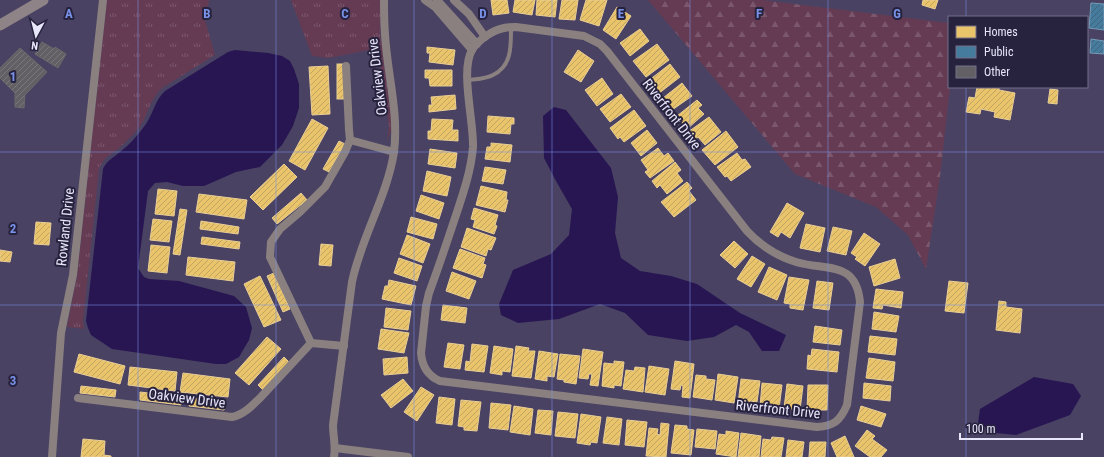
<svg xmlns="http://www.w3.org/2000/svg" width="1104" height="457" font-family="'Roboto Condensed',sans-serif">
<defs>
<pattern id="grass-tufts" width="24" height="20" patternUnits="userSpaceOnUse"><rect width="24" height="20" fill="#653b53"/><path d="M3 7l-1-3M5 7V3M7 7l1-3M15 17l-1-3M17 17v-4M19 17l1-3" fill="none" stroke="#7b576d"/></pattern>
<pattern id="forest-firs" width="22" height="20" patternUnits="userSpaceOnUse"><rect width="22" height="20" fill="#653b53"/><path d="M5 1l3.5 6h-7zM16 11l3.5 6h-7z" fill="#7b576d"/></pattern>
<pattern id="homes-hatch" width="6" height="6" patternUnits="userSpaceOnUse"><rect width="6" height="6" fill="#e9c46a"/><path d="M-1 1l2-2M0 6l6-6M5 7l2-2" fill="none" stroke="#c0a462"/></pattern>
<pattern id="public-hatch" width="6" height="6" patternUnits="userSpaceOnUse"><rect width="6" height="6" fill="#457b9d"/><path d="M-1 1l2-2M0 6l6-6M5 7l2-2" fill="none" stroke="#456378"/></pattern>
<pattern id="building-hatch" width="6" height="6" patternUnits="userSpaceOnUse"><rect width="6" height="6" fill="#636065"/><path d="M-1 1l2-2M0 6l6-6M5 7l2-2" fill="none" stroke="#79777c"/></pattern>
</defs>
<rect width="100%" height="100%" fill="#494262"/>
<!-- grass -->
<g fill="url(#grass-tufts)">
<path d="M107,0H209L205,20L215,55L162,88C157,93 152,100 149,108C146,114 145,119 141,125C135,133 126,142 118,149C108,156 104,157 99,169L83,321L84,329L67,327L77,276Z"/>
<polygon points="291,0 380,0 380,33 391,117 391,130 387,143 389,126 378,52 374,49 329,58 312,56"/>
</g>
<!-- forest -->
<polygon fill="url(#forest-firs)" points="648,0 762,0 949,23 950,87 940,177 926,269 908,235 876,207 795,174"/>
<!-- water -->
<g fill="#281653">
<path d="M235,50L268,53L282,56L290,61L294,69L299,84V108L293,126L282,145L260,167L236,172L204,186H183L167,182L155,183L148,191L138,268L144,277L149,279L179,281L234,296L246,307L252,328L249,340L239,357L226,364H216L112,349L91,335L88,328L86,321L103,169C107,160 113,158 120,152C129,145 137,136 143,128C153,116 154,101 165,91L228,52Z"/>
<polygon points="554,107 566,110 611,168 618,197 615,233 621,258 640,271 671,276 697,284 740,313 786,335 779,351 762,351 749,332 736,325 714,337 687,341 648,335 625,313 600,304 559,319 518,323 501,315 499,304 513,270 551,254 569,235 572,209 556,181 544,158 543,116"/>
<polygon points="1034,377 1073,384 1081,396 1070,415 1016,435 996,433 978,423 980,409"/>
</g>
<!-- homes -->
<g fill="url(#homes-hatch)" stroke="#e9ce96">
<polygon points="491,0 507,0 509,13 493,15"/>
<polygon points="515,0 535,0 532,15 513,12"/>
<polygon points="537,0 557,0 555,17 536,15"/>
<polygon points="562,0 578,0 575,20 559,19"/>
<polygon points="586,0 607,0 599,26 580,20"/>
<polygon points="923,0 938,0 935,9 922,5"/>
<polygon points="617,7 631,16 616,39 603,30"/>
<polygon points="640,29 649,41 630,56 620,43"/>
<polygon points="657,44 669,60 646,77 633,61"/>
<polygon points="427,47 455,50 453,65 429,62 430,53 427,53"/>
<polygon points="578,50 594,61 581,82 564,72"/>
<rect x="337" y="64" width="7" height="35"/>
<polygon points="670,64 680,77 658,94 648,81"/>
<polygon points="328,66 330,114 312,115 309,67"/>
<polygon points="425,70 452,70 452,86 430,86 429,78 425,78"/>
<polygon points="602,78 613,94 597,106 585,90"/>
<polygon points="682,83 692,96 672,110 663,98"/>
<polygon points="977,87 999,87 999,90 1015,93 1010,120 994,117 995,112 981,109 980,114 966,112 969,97 975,98"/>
<polygon points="1050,89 1058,90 1057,104 1048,103"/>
<polygon points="621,94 631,107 610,122 600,109"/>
<polygon points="455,95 456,109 429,112 429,105 432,105 431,97"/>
<polygon points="697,100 702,105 698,108 704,114 687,129 677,116"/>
<polygon points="634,110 646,126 624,142 620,137 618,139 610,128"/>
<polygon points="488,116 514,118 514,124 511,124 510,134 487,132"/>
<polygon points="709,117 721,132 705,145 698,137 694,140 688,132"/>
<polygon points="312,119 328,128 305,170 289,161"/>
<polygon points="432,119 453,120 452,130 458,130 458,141 428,139 428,131 431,131"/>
<polygon points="647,130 657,143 641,156 631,143"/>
<polygon points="726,131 738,147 715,165 702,150"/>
<polygon points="339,141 345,144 329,172 323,169"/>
<polygon points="491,143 512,145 510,162 485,159 487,147 491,147"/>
<polygon points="658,148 664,156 668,153 674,161 650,178 645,172 648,170 641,160"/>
<polygon points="430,149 457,153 455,168 428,164"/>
<polygon points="737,153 742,160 745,159 751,167 731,181 727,176 725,177 717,167"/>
<polygon points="675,162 681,170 677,173 683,181 667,194 660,185 657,188 652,181"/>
<polygon points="284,164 297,177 263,210 250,197"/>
<polygon points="485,167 506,170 503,184 482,181"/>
<polygon points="427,171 451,177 447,196 423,191"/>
<polygon points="687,182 692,188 689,191 696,200 674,217 661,202"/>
<polygon points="481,186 507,192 506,200 508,200 505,212 476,205"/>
<polygon points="158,189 177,191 174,216 155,214"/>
<polygon points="301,193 307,200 277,224 272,218"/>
<polygon points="199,194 247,200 244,219 196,212"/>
<polygon points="421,195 444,203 439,219 416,211"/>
<polygon points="787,203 804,213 790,238 781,232 778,237 770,232"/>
<polygon points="474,208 498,215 495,225 497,226 494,234 473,227 475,220 471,219"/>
<polygon points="180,209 187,210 180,255 173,254"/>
<polygon points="411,217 437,224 433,239 407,232"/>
<polygon points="153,219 172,221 169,242 150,240"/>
<polygon points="201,221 239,227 238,234 200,229"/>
<polygon points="36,222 51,223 49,245 34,244"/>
<polygon points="806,224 825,228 820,252 800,248"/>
<polygon points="833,227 852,231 846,255 827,251"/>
<polygon points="467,228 496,238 491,250 488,249 486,256 461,247"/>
<polygon points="864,233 880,244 865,266 855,259 857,257 851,253"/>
<polygon points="407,235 430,244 423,263 400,254"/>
<polygon points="202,237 240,242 239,249 201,244"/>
<polygon points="734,241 748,254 735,268 720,255"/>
<polygon points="321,244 333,245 331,266 319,265"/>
<polygon points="151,245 170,247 167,273 148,271"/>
<polygon points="460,249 485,258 483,264 486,265 482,278 453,268"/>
<polygon points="0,250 12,252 10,262 0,261"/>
<polygon points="752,256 765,264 751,287 737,279"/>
<polygon points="188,257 235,262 233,281 186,275"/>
<polygon points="399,258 422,266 417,281 394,273"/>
<polygon points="895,259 900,278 874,286 869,267"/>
<polygon points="769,267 787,275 777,300 758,292"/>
<polygon points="452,272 476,281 469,299 446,291"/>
<polygon points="274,273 290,309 283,312 267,276"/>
<polygon points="260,276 281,320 264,327 244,284"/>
<polygon points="789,277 809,280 803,310 790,308 790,304 784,303"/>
<polygon points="389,280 416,286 411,305 382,299 385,286 388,286"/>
<polygon points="817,281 833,283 829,310 813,308"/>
<polygon points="949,281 968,283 964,313 945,311"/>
<polygon points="876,289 903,292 901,308 883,305 882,309 873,308"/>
<polygon points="999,301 1006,302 1006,307 1022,309 1020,333 996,330"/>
<polygon points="443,305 467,308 465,323 441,320"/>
<polygon points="386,308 411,311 408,330 384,327"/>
<polygon points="874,312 899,316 896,332 872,329"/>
<polygon points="815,326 842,330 840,345 813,342"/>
<polygon points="381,329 409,333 404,353 378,349"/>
<polygon points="870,336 897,339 895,355 868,352"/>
<polygon points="267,337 281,349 249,385 235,373"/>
<polygon points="448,343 464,345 460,369 444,367"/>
<polygon points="472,344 488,346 484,372 465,370 466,361 470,362"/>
<polygon points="494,346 513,349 510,372 502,371 502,375 490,373"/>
<polygon points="516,346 529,348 528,351 535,351 531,378 512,376"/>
<polygon points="583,349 603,352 598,386 590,385 592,374 589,374 588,379 579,378"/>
<polygon points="812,349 839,352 837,372 807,369 808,355 811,356"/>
<polygon points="539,351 558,354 554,377 547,376 547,381 535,379"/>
<polygon points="79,354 125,366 120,384 74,372"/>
<polygon points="560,354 580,356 576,384 564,382 564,380 557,379"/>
<polygon points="284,357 289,362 263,390 258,385"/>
<polygon points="407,357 408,373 384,375 383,359"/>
<polygon points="869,358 895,362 893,381 866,378"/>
<polygon points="614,361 624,362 621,386 614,385 614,388 602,386 604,363 614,364"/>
<polygon points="675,361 694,364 690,398 682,397 683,386 681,385 680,390 671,389"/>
<polygon points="649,366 669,369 665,395 645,392"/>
<polygon points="130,367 177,372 175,391 128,385"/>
<polygon points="635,367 645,368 643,392 623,389 626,370 634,371"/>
<polygon points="183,373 230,379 228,397 180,392"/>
<polygon points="718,374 738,377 734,403 715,400"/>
<polygon points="696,375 706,376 706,379 715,380 712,400 693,397"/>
<polygon points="403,379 413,391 391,408 381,395"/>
<polygon points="741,379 760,381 757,402 750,401 749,405 738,404"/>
<polygon points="762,383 782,385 779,409 760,407"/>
<polygon points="864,383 891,386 890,401 863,398"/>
<polygon points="787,384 803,386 800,410 784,408"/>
<polygon points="808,385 828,385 827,410 807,410"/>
<polygon points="81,386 116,390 115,397 80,393"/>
<polygon points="421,387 434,395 417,421 404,412"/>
<polygon points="140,392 182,397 181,405 140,400"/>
<polygon points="439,397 455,399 452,425 436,423"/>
<polygon points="190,398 225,402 224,410 189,406"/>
<polygon points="461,400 481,402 477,431 464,430 464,427 458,426"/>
<polygon points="491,403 511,405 508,430 489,428"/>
<polygon points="514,406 533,409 530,435 510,432"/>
<polygon points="861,406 886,414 881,427 857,420"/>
<polygon points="538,410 553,411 551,435 535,433"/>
<polygon points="558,412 578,414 575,438 555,436"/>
<polygon points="581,414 601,417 597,443 591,442 590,445 577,443"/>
<polygon points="607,417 622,419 619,445 603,443"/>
<polygon points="627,420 647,422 644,447 625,445"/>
<polygon points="661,423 669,424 666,457 646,456 649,428 658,429 657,434 660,435"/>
<polygon points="675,425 687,426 687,429 694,430 691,455 671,453"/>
<polygon points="697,429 717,431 715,449 695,447"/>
<polygon points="867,430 875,436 872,439 887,450 881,457 870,457 855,446"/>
<polygon points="726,431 739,433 736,457 716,454 719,434 726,435"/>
<polygon points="741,433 761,436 759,457 738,457"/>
<polygon points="845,436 854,457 837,457 831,443"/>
<polygon points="772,437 784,438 781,457 761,457 763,439 771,440"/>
<polygon points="83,439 105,441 104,455 111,456 111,457 81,457"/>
<polygon points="788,440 804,442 802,457 786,457"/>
<polygon points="810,442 826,442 825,457 809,457"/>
</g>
<!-- public -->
<g fill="url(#public-hatch)" stroke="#769bb9">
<polygon points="1091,3 1104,4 1104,30 1089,28"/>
<polygon points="1091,39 1104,41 1104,54 1090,53"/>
</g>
<!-- building -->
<g fill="url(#building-hatch)" stroke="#6c696b">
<polygon points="42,42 54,49 55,47 66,54 58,68 35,54"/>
<polygon points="20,48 47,72 25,95 24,108 15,107 15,93 0,78 0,68"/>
</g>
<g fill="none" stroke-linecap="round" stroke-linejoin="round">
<!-- lane -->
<path stroke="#8a8080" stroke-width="4" d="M468,80C476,79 486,79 493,75C512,66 511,46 511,27"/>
<!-- street -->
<g stroke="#8a8080" stroke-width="8">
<polyline points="425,0 435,7 472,50"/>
<polyline points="437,0 477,44"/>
<polyline points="454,0 469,14 485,37"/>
<path d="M516,27L584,36L600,44L607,51L747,231C760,245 777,256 796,262C826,271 856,260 860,302L847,405C840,421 834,426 817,427L440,381C428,376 422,366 421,353L426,306L429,293C438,269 446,245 454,221C462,197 471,172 473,147C474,122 460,70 472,50C478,40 493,30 504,28C508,27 512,27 516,27Z"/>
<polyline points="350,140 394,152"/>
<polyline points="311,343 270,257 271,242 280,229 300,212 325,187 345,152 350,140 349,130 346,66"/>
<polyline points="311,343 344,346"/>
<path d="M78,398L232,417C243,415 252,406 260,398L311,343"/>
<polyline points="335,448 408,457"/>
<polyline points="52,457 61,333 73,275 103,0"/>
<path d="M334,457C336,446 333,436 333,425L352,282C361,238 387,197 394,152C399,112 387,73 385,34C384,22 384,11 384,0"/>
</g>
<!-- secondary -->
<polyline stroke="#8e8386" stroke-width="11" points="0,25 43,0"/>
</g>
<!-- grid -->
<path fill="none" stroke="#7892e8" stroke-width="1" stroke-opacity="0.55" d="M138,0V457M276,0V457M414,0V457M552,0V457M690,0V457M828,0V457M966,0V17M966,87V457M0,152H1104M0,305H1104"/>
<g text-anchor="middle" stroke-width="4" stroke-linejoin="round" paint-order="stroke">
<!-- street labels -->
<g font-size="14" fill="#e8e6fb" stroke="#27223d">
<text transform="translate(377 77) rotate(-97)" y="5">Oakview Drive</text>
<text transform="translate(672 114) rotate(52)" y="5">Riverfront Drive</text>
<text transform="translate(65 227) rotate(-84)" y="5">Rowland Drive</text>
<text transform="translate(187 398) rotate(7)" y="5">Oakview Drive</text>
<text transform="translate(778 409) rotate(6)" y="5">Riverfront Drive</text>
</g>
</g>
<g font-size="13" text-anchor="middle" font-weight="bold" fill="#7892e8" stroke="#27223d" stroke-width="4" stroke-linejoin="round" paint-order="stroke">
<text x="69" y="18">A</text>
<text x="207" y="18">B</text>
<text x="345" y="18">C</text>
<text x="483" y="18">D</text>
<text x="621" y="18">E</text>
<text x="759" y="18">F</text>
<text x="897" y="18">G</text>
<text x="13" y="81">1</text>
<text x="13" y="233">2</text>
<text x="13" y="385">3</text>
</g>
<!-- legend -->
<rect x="948" y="16" width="140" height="72" fill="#27223d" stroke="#747089"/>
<rect x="956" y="26" width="20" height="12" fill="#e9c46a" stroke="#747089"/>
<text x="984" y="36" font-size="12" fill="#e8e6fb">Homes</text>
<rect x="956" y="46" width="20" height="12" fill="#457b9d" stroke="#747089"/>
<text x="984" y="56" font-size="12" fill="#e8e6fb">Public</text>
<rect x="956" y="66" width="20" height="12" fill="#636065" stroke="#747089"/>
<text x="984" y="76" font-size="12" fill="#e8e6fb">Other</text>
<!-- north arrow -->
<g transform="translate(36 36) rotate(187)" stroke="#27223d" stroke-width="3" paint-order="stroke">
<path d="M0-3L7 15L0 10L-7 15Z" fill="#e8e6fb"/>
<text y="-6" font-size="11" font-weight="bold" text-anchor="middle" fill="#e8e6fb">N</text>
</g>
<!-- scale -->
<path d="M960 433v6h122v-6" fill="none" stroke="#e8e6fb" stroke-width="2"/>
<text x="966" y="433" font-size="12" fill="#e8e6fb" stroke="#27223d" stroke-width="3" paint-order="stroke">100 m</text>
</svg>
